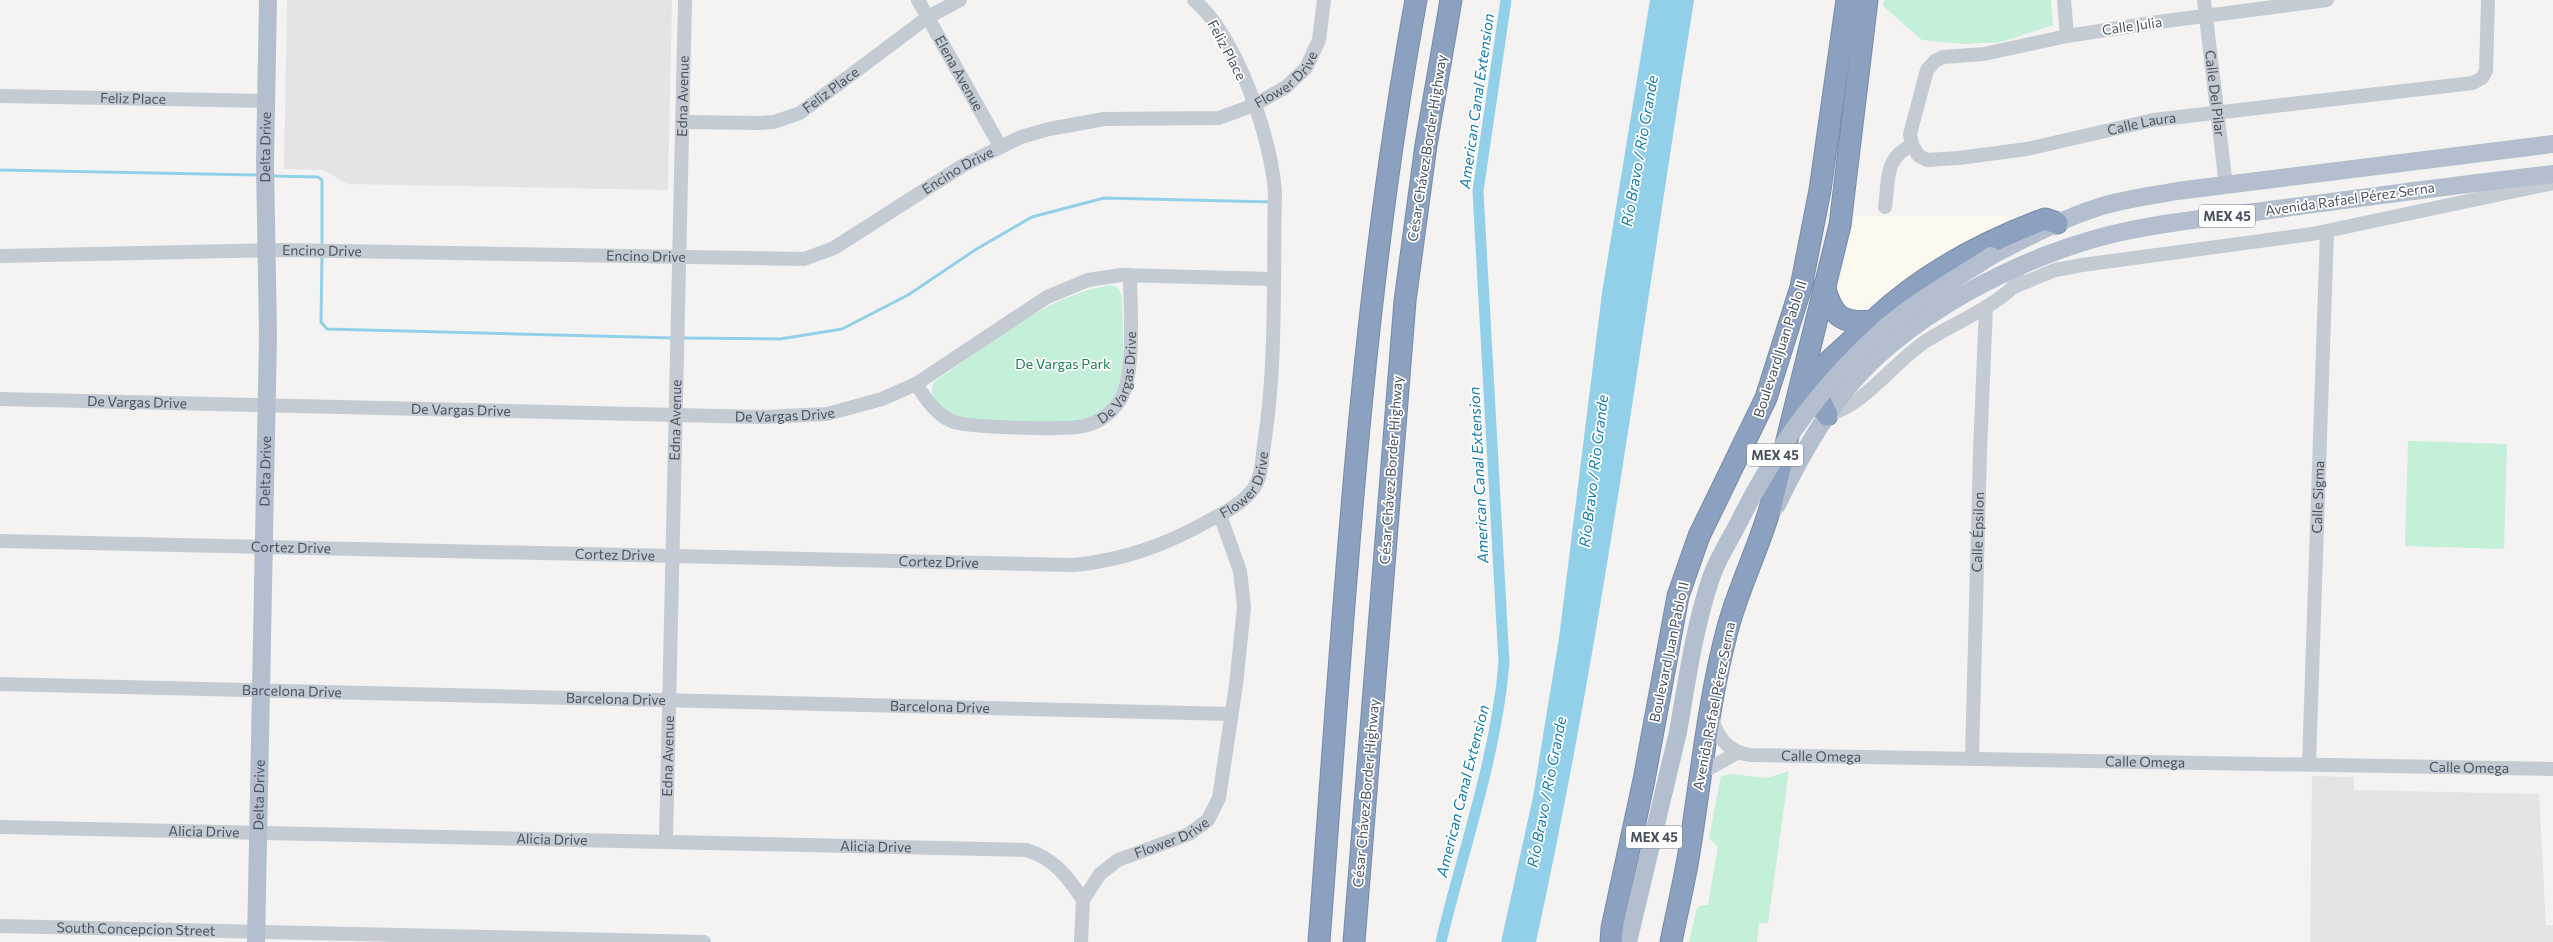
<svg xmlns="http://www.w3.org/2000/svg" width="2553" height="942" font-family="Commissioner,sans-serif">
<rect width="100%" height="100%" fill="#f4f3f2"/>
<!-- commercial -->
<polygon fill="#fcfaee" points="1855,216 2006,216 2008,221 1960,247 1860,311 1838,308 1836,297"/>
<!-- education -->
<g fill="#e5e4e4">
<polygon points="287,0 672,0 668,190 348,184 323,170 284,169"/>
<polygon points="2312,776 2354,777 2354,790 2539,794 2546,925 2553,925 2553,942 2310,942"/>
</g>
<!-- green -->
<g fill="#c4efd9">
<polygon points="1884,0 2051,0 2053,25 2001,42 1964,44 1922,40 1883,6"/>
<path d="M1111,285L1118,288L1122,296C1122,319 1126,371 1117,390C1113,400 1102,411 1093,416C1088,418 1080,420 1075,421C1059,424 963,422 951,416C937,409 928,396 934,382C988,346 1045,295 1111,285Z"/>
<polygon points="2408,441 2507,444 2504,549 2405,546"/>
<polygon points="1789,771 1768,923 1759,923 1757,942 1689,942 1697,908 1702,905 1708,905 1718,847 1709,838 1721,776 1731,774 1767,778"/>
</g>
<!-- water -->
<path fill="#92d0ea" d="M1650,0H1694C1644,314 1604,631 1536,942H1501L1533,797L1559,638L1602,293Z"/>
<g fill="none" stroke-linecap="round" stroke-linejoin="round">
<!-- stream -->
<g stroke="#92d0ea" stroke-width="3">
<polyline points="0,170 260,175"/>
<polyline points="272,176 318,177 322,180 322,247"/>
<polyline points="322,255 321,322 327,329 674,338"/>
<polyline points="682,338 780,339 842,329 908,295 975,250 1032,217 1104,198 1272,202"/>
</g>
<!-- canal -->
<path stroke="#92d0ea" stroke-width="11" d="M1441,942C1463,849 1496,758 1504,663L1478,191L1506,0"/>
<defs>
<g id="highway">
<path d="M1824,286C1833,317 1841,324 1873,321C1921,275 1983,242 2045,219L2057,223"/>
<polyline points="1827,415 1813,386 1815,374 1873,321"/>
<path d="M1319,942C1343,627 1359,311 1416,0"/>
<polyline points="1354,942 1405,301 1426,145 1451,0"/>
<polyline points="1611,942 1612,928 1644,780 1678,596 1699,536 1766,398 1801,287 1820,190 1847,0"/>
<path d="M1671,942C1677,912 1684,883 1689,853C1701,779 1708,703 1727,631C1738,588 1759,548 1771,505L1840,225L1867,0"/>
</g>
</defs>
<!-- highway casing -->
<use href="#highway" stroke="#778baa" stroke-width="23"/>
<!-- minor -->
<g stroke="#c4cbd3" stroke-width="14">
<path id="s1" d="M918,0L1000,146"/>
<polyline points="2064,0 2067,36"/>
<path id="s2" d="M2204,0L2226,186"/>
<path id="s3" d="M2327,0L2158,22L2067,36L1984,54L1943,57L1935,61L1927,70L1910,134L1912,145L1919,156L1927,160L1959,158L2027,149L2153,120L2473,83L2482,78L2486,71L2488,0"/>
<path id="s4" d="M0,96L266,101"/>
<path id="s5" d="M682,122L760,123L774,122L800,113L928,17L960,0"/>
<path d="M1885,207C1889,180 1884,158 1912,145"/>
<path id="s6" d="M0,256L281,250L804,259L834,248L962,166L1021,137L1049,129L1104,119L1219,118L1254,105L1286,87L1306,68L1319,40L1324,0"/>
<polyline points="2014,287 2055,270 2082,265 2312,234 2553,183"/>
<path id="s7" d="M916,384C925,398 936,414 951,421C966,428 1066,430 1084,426C1098,423 1112,413 1120,400C1136,375 1130,306 1130,275"/>
<path id="s8" d="M0,399L761,417L827,414L882,399L916,384L1047,297L1088,280L1121,275L1273,279"/>
<path d="M1827,415C1864,406 1894,362 1926,341C1957,321 1995,308 2020,280"/>
<path id="s9" d="M0,541L1074,565C1124,560 1166,545 1210,520C1226,512 1243,503 1254,488C1262,476 1262,459 1264,445C1277,362 1273,275 1275,191C1270,135 1237,37 1194,0"/>
<path id="s10" d="M0,684L1231,714"/>
<path id="s11" d="M1711,716C1717,737 1728,752 1750,755L2553,769"/>
<path id="s12" d="M1972,757L1980,451L1986,307"/>
<path id="s13" d="M2309,763L2327,231"/>
<polyline points="1701,773 1737,753"/>
<path id="s14" d="M0,827L1026,850C1054,858 1068,877 1083,900"/>
<path id="s15" d="M666,841L685,0"/>
<path id="s16" d="M0,926L704,942"/>
<path id="s17" d="M1081,942L1083,900L1100,874L1118,860L1189,834L1208,820L1219,798L1236,685L1244,607L1240,571L1220,515"/>
</g>
<!-- major -->
<g stroke="#b3bfcf" stroke-width="18">
<path d="M1991,256C2026,238 2061,219 2099,207C2125,199 2151,196 2177,191L2553,144"/>
<path d="M1777,505C1794,469 1812,436 1835,404C1896,318 2029,250 2131,230C2179,220 2228,216 2277,209C2369,197 2461,184 2553,174"/>
<path id="s18" d="M256,942L268,336L265,163L268,0"/>
<polyline points="1628,942 1678,732"/>
</g>
<!-- highway -->
<use href="#highway" stroke="#8ca0bf" stroke-width="21"/>
<!-- major-bridge -->
<path stroke="#b3bfcf" stroke-width="18" d="M1678,732C1687,681 1694,628 1711,578C1718,557 1732,537 1742,516C1779,443 1824,382 1886,327C1918,300 1956,279 1991,256"/>
</g>
<g text-anchor="middle" stroke-width="3.5" stroke-linejoin="round" paint-order="stroke">
<!-- shield labels -->
<g fill="#fff" stroke="#80878f" stroke-width="1">
<rect x="2199" y="205" width="56" height="22" rx="3"/>
<rect x="1747" y="444" width="56" height="22" rx="3"/>
<rect x="1626" y="826" width="56" height="22" rx="3"/>
</g>
<g font-size="13" font-weight="bold" fill="#4a535f">
<text x="2227" y="221">MEX 45</text>
<text x="1775" y="460">MEX 45</text>
<text x="1654" y="842">MEX 45</text>
</g>
<!-- street labels -->
<g font-size="14" fill="#4a535f" stroke="#fff">
<text transform="translate(2132 26) rotate(-8)" y="5">Calle Julia</text>
<text transform="translate(1227 50) rotate(62)" y="5">Feliz Place</text>
<text dy="5" stroke="none"><textPath href="#s1" startOffset="84">Elena Avenue</textPath></text>
<text dy="5" stroke="none"><textPath href="#s6" startOffset="1333">Flower Drive</textPath></text>
<text dy="5" stroke="none"><textPath href="#s5" startOffset="158">Feliz Place</textPath></text>
<text dy="5" stroke="none"><textPath href="#s2" startOffset="94">Calle Del Pilar</textPath></text>
<text dy="5" stroke="none"><textPath href="#s15" startOffset="745">Edna Avenue</textPath></text>
<text dy="5" stroke="none"><textPath href="#s4" startOffset="133">Feliz Place</textPath></text>
<text dy="5" stroke="none"><textPath href="#s3" startOffset="727">Calle Laura</textPath></text>
<text dy="5" stroke="none"><textPath href="#s18" startOffset="795">Delta Drive</textPath></text>
<text transform="translate(1427 148) rotate(-81)" y="5">César Chávez Border Highway</text>
<text dy="5" stroke="none"><textPath href="#s6" startOffset="982">Encino Drive</textPath></text>
<text transform="translate(2350 199) rotate(-8)" y="5">Avenida Rafael Pérez Serna</text>
<text dy="5" stroke="none"><textPath href="#s6" startOffset="322">Encino Drive</textPath></text>
<text dy="5" stroke="none"><textPath href="#s6" startOffset="646">Encino Drive</textPath></text>
<text transform="translate(1780 349) rotate(-72)" y="5">Boulevard Juan Pablo II</text>
<text dy="5" stroke="none"><textPath href="#s7" startOffset="251">De Vargas Drive</textPath></text>
<text dy="5" stroke="none"><textPath href="#s8" startOffset="137">De Vargas Drive</textPath></text>
<text dy="5" stroke="none"><textPath href="#s8" startOffset="461">De Vargas Drive</textPath></text>
<text dy="5" stroke="none"><textPath href="#s8" startOffset="785">De Vargas Drive</textPath></text>
<text dy="5" stroke="none"><textPath href="#s15" startOffset="421">Edna Avenue</textPath></text>
<text transform="translate(1391 470) rotate(-86)" y="5">César Chávez Border Highway</text>
<text dy="5" stroke="none"><textPath href="#s18" startOffset="471">Delta Drive</textPath></text>
<text dy="5" stroke="none"><textPath href="#s9" startOffset="1271">Flower Drive</textPath></text>
<text dy="5" stroke="none"><textPath href="#s13" startOffset="266">Calle Sigma</textPath></text>
<text dy="5" stroke="none"><textPath href="#s12" startOffset="225">Calle Épsilon</textPath></text>
<text dy="5" stroke="none"><textPath href="#s9" startOffset="291">Cortez Drive</textPath></text>
<text dy="5" stroke="none"><textPath href="#s9" startOffset="615">Cortez Drive</textPath></text>
<text dy="5" stroke="none"><textPath href="#s9" startOffset="939">Cortez Drive</textPath></text>
<text transform="translate(1669 652) rotate(-78)" y="5">Boulevard Juan Pablo II</text>
<text dy="5" stroke="none"><textPath href="#s10" startOffset="292">Barcelona Drive</textPath></text>
<text dy="5" stroke="none"><textPath href="#s10" startOffset="616">Barcelona Drive</textPath></text>
<text transform="translate(1714 706) rotate(-79)" y="5">Avenida Rafael Pérez Serna</text>
<text dy="5" stroke="none"><textPath href="#s10" startOffset="940">Barcelona Drive</textPath></text>
<text dy="5" stroke="none"><textPath href="#s15" startOffset="85">Edna Avenue</textPath></text>
<text dy="5" stroke="none"><textPath href="#s11" startOffset="130">Calle Omega</textPath></text>
<text dy="5" stroke="none"><textPath href="#s11" startOffset="454">Calle Omega</textPath></text>
<text dy="5" stroke="none"><textPath href="#s11" startOffset="778">Calle Omega</textPath></text>
<text transform="translate(1366 793) rotate(-85)" y="5">César Chávez Border Highway</text>
<text dy="5" stroke="none"><textPath href="#s18" startOffset="147">Delta Drive</textPath></text>
<text dy="5" stroke="none"><textPath href="#s14" startOffset="204">Alicia Drive</textPath></text>
<text dy="5" stroke="none"><textPath href="#s17" startOffset="154">Flower Drive</textPath></text>
<text dy="5" stroke="none"><textPath href="#s14" startOffset="552">Alicia Drive</textPath></text>
<text dy="5" stroke="none"><textPath href="#s14" startOffset="876">Alicia Drive</textPath></text>
<text dy="5" stroke="none"><textPath href="#s16" startOffset="136">South Concepcion Street</textPath></text>
</g>
<!-- park labels -->
<g font-size="14" fill="#1b8157" stroke="#fff">
<text x="1063" y="369">De Vargas Park</text>
</g>
<!-- water labels -->
<g font-size="15" font-style="italic" fill="#117dac" stroke="#fff">
<text transform="translate(1477 101) rotate(-82)" y="5">American Canal Extension</text>
<text transform="translate(1640 151) rotate(-80)" y="5">Río Bravo / Rio Grande</text>
<text transform="translate(1594 471) rotate(-83)" y="5">Río Bravo / Rio Grande</text>
<text transform="translate(1479 475) rotate(-93)" y="5">American Canal Extension</text>
<text transform="translate(1463 791) rotate(-76)" y="5">American Canal Extension</text>
<text transform="translate(1547 792) rotate(-79)" y="5">Río Bravo / Rio Grande</text>
</g>
</g>
</svg>
